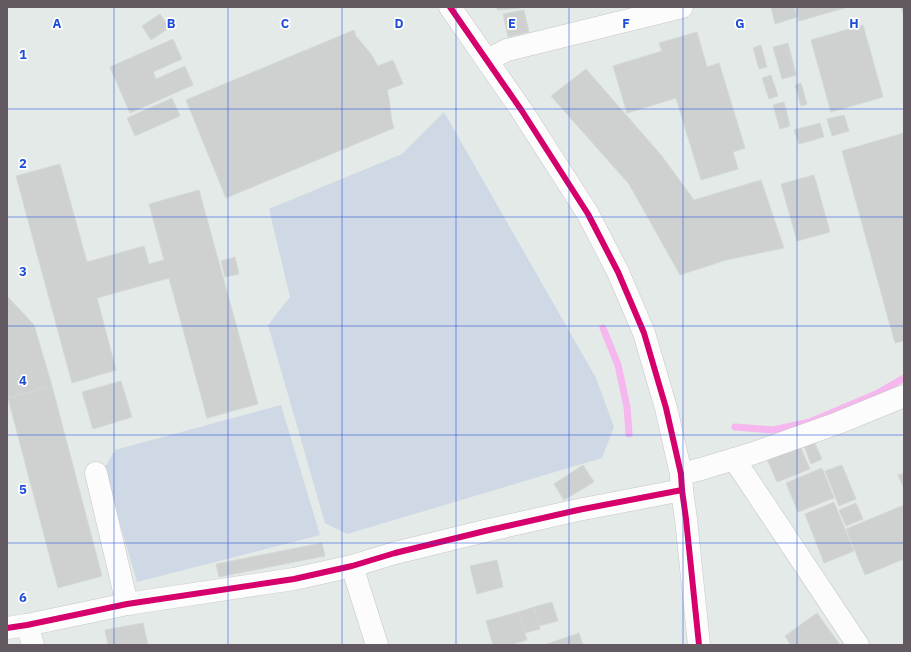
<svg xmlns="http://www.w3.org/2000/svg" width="911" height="652" font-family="'IBM Plex Sans',sans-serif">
<rect width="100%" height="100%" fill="#e4eae7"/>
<!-- green -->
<g fill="#cfd8e5">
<polygon points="444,112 596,378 614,427 602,458 347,534 325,523 268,325 290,297 269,209 402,154"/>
<polygon points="281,405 320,535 137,582 104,469 115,450"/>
</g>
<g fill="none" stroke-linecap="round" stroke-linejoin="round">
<!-- stream -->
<g stroke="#f6b6ee" stroke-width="7">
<polyline points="603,328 618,365 627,407 629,434"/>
<polyline points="735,427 773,430 810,422 876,394 904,378"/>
</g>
</g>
<!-- building -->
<g fill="#ced1cf" stroke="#d3d9d5">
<polygon points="497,7 521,7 521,8 497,10"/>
<polygon points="771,7 794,7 797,17 775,24"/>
<polygon points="796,7 848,7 799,21"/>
<polygon points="901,7 904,7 904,19"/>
<polygon points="524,10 529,32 508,37 503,14"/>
<polygon points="160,14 169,28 151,40 142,26"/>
<polygon points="863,25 883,97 831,112 811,40"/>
<polygon points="354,30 356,36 371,54 378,66 393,60 403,84 387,90 389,99 392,122 394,128 226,198 186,100"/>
<polygon points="697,32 707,67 719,63 745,148 733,152 738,169 701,180 676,98 627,113 613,66 662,51 659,43"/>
<polygon points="173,39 182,59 153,72 156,79 185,66 193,85 130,113 110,67"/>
<polygon points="788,43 796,75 782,79 773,47"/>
<polygon points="761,45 767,67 759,69 753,48"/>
<polygon points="586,69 661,155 694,200 761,180 784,248 726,260 680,275 629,184 551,96"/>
<polygon points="771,75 778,96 769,99 762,78"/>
<polygon points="801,83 807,104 801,106 795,85"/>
<polygon points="172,98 180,116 135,136 127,118"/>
<polygon points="784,102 790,126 780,129 773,105"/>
<polygon points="844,115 849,131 832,136 827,119"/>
<polygon points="820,123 824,137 799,144 794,130"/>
<polygon points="904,133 904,341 895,343 842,151"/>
<polygon points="60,164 87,262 144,246 149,264 164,260 149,204 199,190 258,404 207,418 169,278 97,298 116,370 72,383 16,176"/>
<polygon points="814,175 830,232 797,241 781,184"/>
<polygon points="235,257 239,274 225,277 221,261"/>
<polygon points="7,296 34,325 52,386 8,398"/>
<polygon points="121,381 132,417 93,429 82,392"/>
<polygon points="52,386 102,576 58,588 8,398"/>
<polygon points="813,439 822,459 811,464 803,443"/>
<polygon points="800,446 810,469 777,482 767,459"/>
<polygon points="583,465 594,482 564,500 554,484"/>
<polygon points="842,465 856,499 839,506 825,471"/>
<polygon points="822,468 834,498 798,512 786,483"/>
<polygon points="904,473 904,489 898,475"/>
<polygon points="834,502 854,551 824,563 805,514"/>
<polygon points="856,503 863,519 846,526 839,510"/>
<polygon points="904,505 904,559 865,575 846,529"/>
<polygon points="322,543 325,556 219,577 216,564"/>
<polygon points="497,560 503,587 477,594 470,566"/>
<polygon points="552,602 558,621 539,626 534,607"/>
<polygon points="534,607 540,629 525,633 518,612"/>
<polygon points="518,612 527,640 511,645 493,645 486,621"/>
<polygon points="817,613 840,645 791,645 785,636"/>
<polygon points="143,623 148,645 108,645 105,630"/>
<polygon points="579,633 583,645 548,645 547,644"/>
</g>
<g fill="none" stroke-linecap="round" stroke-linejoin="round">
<defs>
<g id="street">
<polyline points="487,60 507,50 682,7"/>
<polyline points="734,459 858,645"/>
<polyline points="96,473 127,604"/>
<polyline points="681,474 701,469 754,453 838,423 904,396"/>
<polyline points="352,566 377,645"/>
<polyline points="27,625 33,645"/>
<polyline points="7,628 27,625 127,604 294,579 352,566 395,553 485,531 578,510 682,490"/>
</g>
<polyline id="secondary" points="450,7 522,111 588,214 618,272 644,333 666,408 681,474 682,490 686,519 699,645"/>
</defs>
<!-- street casing -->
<use href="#street" stroke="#c6c7c7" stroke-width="23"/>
<!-- secondary casing -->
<use href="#secondary" stroke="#c6c7c6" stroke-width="23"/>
<!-- street -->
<use href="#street" stroke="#fbfcfb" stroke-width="22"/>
<!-- secondary -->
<use href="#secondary" stroke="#fbfcfb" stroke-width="22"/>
<defs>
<g id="cycleway">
<polyline points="450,7 522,111 588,214 618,272 644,333 666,408 681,474 682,490 686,519 699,645"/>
<polyline points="7,628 27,625 127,604 294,579 352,566 395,553 485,531 578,510 682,490"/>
</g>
</defs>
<!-- cycleway casing -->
<use href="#cycleway" stroke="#fff" stroke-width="8"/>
<!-- cycleway -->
<use href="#cycleway" stroke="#d6006c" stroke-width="6"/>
</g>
<!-- grid -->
<path fill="none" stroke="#1d4ed8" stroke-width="1" stroke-opacity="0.55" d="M114,7V645M228,7V645M342,7V645M456,7V645M569,7V645M683,7V645M797,7V645M7,109H904M7,217H904M7,326H904M7,435H904M7,543H904"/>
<g font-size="13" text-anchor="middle" font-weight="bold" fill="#1d4ed8" stroke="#fff" stroke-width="3.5" stroke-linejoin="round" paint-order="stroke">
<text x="57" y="28">A</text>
<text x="171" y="28">B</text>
<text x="285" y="28">C</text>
<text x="399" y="28">D</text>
<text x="512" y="28">E</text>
<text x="626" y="28">F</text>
<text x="740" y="28">G</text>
<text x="854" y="28">H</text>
<text x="23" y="59">1</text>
<text x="23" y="168">2</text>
<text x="23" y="276">3</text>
<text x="23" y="385">4</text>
<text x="23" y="494">5</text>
<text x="23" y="602">6</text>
</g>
<!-- border -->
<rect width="911" height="652" fill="none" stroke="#625a60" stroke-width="16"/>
</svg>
